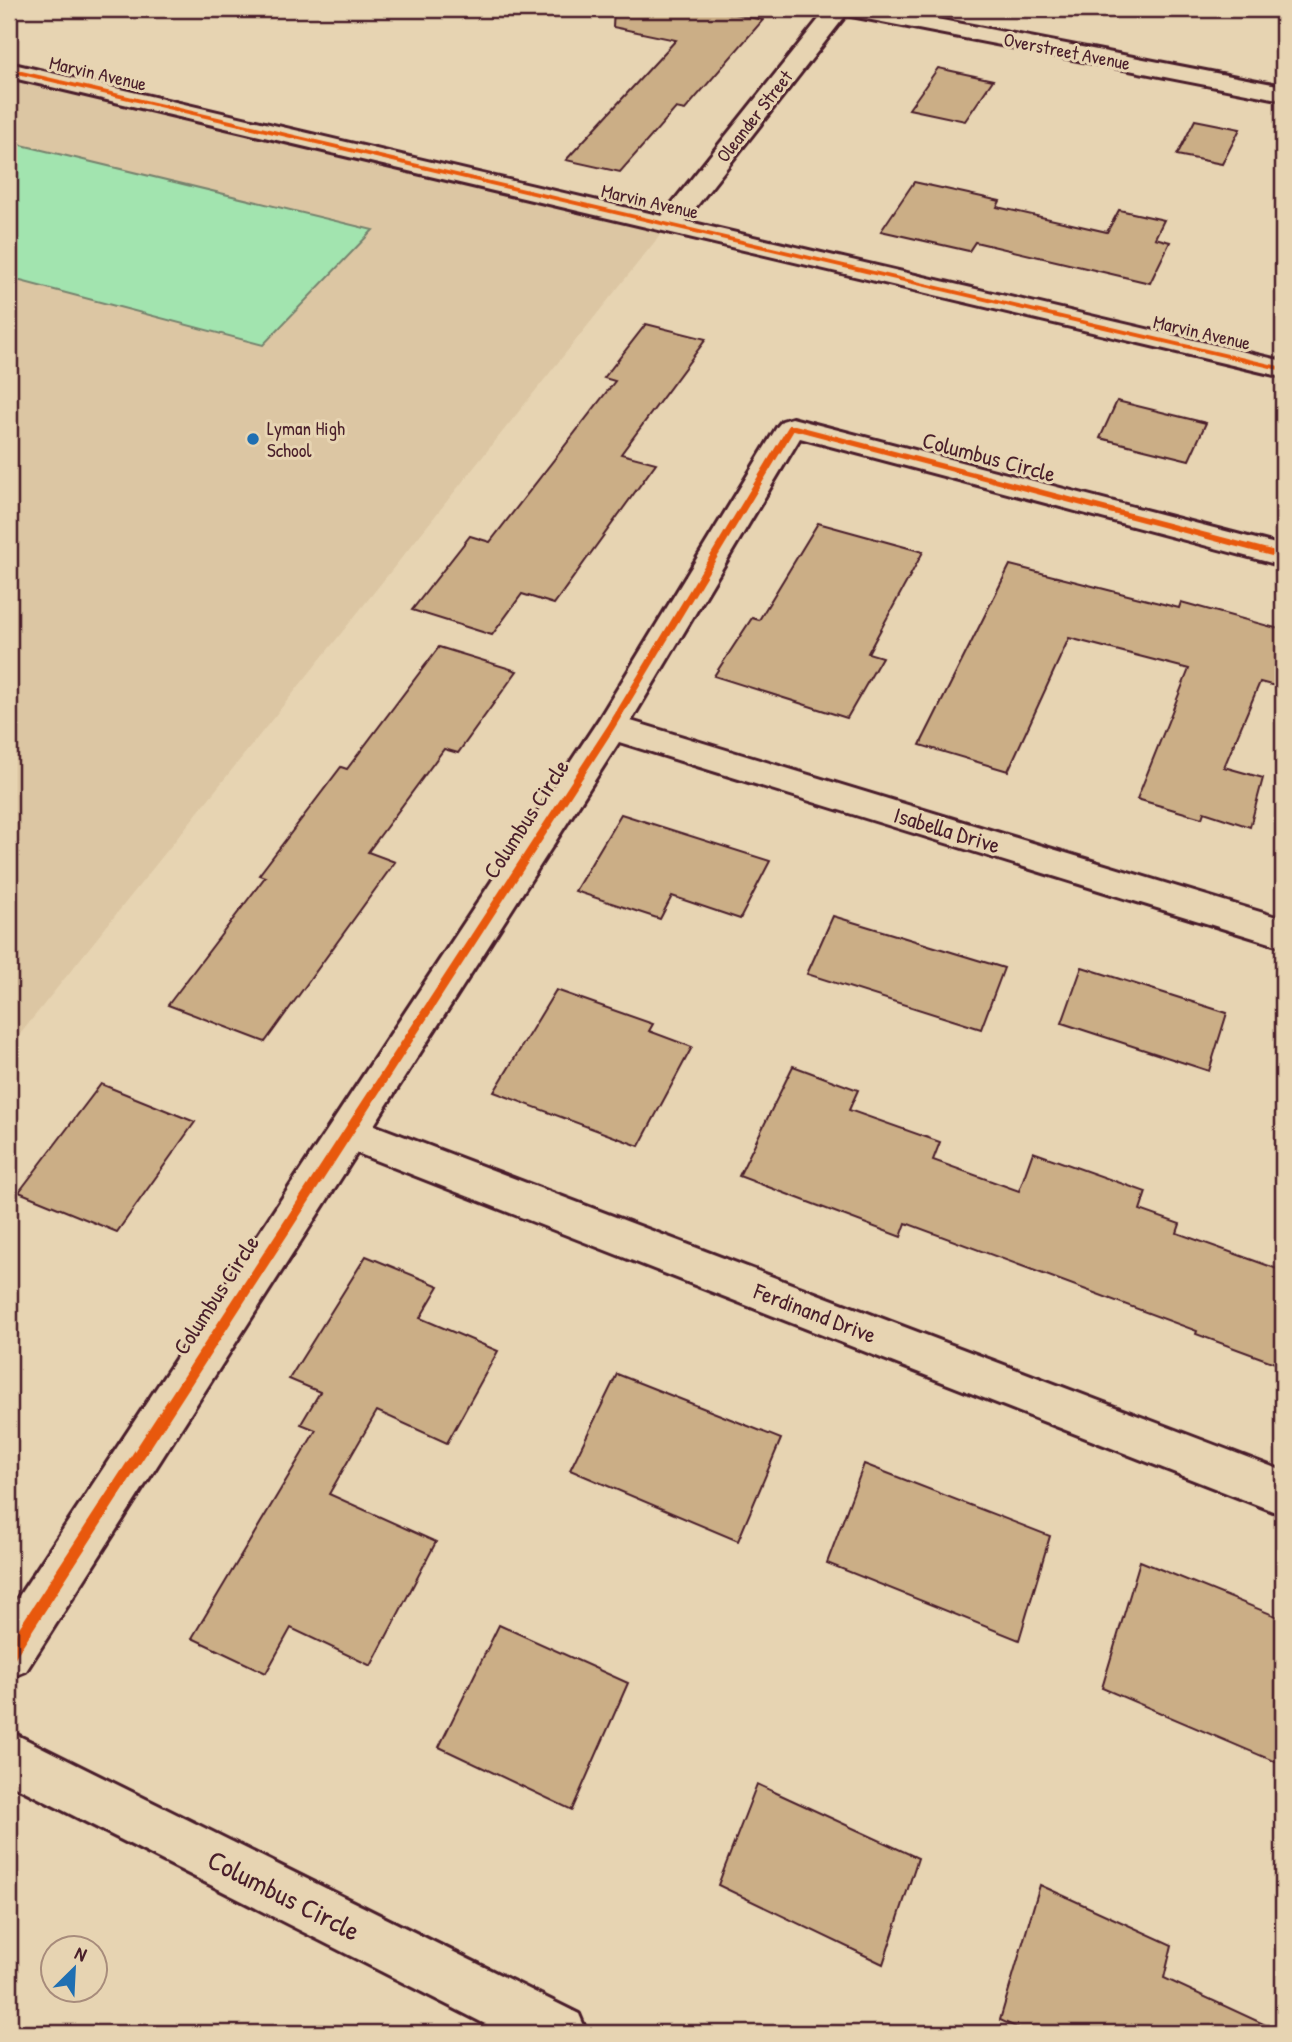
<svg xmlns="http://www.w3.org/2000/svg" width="1292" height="2042" font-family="'Patrick Hand',sans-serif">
<rect width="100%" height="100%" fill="#e7d4b2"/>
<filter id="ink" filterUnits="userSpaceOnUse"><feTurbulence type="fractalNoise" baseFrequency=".0143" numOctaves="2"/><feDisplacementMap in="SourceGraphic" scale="14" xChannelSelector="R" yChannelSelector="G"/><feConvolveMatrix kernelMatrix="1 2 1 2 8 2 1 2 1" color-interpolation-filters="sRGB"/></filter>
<g filter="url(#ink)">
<!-- built -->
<polygon fill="#dcc6a3" points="9,70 669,224 9,1048"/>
<!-- green -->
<polygon fill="#a2e4af" stroke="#76826d" stroke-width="2" points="9,142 373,230 263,345 9,278"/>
<!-- building -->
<g fill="#cbae86" stroke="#4a1f2b" stroke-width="2">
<polygon points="614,9 710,9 763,20 685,110 676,108 620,172 566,160 676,40 613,27"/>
<polygon points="938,68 993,80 965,121 909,109"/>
<polygon points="1195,120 1240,129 1222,164 1177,155"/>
<polygon points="914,182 1000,201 997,207 1107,232 1119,210 1164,220 1155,238 1170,242 1150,283 975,242 969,251 881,231"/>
<polygon points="646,324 706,339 621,454 656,463 554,604 522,594 492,635 412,610 470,536 490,542 615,381 604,378"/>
<polygon points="1117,401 1206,423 1189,460 1100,438"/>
<polygon points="818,523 923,552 868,653 882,657 847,718 714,676 752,618 759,620"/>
<polygon points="1010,565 1179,608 1181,602 1283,630 1283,688 1260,682 1224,767 1263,778 1250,827 1204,812 1202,818 1137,799 1189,669 1069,638 1008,771 920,745"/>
<polygon points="439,647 517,671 458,753 444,749 368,852 395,862 265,1042 168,1005 265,877 259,875 341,767 347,769"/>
<polygon points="621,814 770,861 740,919 672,896 660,919 575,891"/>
<polygon points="833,916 1004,968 981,1029 807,974"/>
<polygon points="1082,967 1227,1013 1209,1071 1062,1023"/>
<polygon points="556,990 653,1024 649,1031 692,1047 639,1146 494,1092"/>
<polygon points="793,1066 858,1090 849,1110 940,1142 933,1160 1019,1191 1033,1152 1146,1192 1140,1210 1180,1224 1177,1233 1283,1271 1283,1366 1196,1334 1197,1331 906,1223 901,1237 739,1176"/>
<polygon points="101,1084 195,1122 117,1232 19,1192"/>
<polygon points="366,1256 439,1286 420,1318 498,1351 447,1443 377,1411 329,1494 436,1542 371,1666 291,1628 266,1673 192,1638 316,1430 301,1424 320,1392 289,1379"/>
<polygon points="617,1374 781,1439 738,1541 570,1470"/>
<polygon points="864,1464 1050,1536 1019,1640 827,1563"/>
<polygon points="1140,1561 1283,1619 1283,1765 1102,1688"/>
<polygon points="499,1625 628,1683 572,1810 439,1747"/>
<polygon points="757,1784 918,1858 883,1964 718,1885"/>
<polygon points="1040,1885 1172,1945 1164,1978 1283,2033 1029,2033 1000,2020"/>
</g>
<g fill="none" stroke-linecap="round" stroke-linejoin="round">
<defs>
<g id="street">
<polygon points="827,9 885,9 1283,86 1283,100 846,15 685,221 1283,361 1283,377 9,77 9,63 662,216"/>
<polygon points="792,418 1283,546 1283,566 800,438 631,721 1283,919 1283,947 619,742 374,1125 1283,1471 1283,1515 357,1153 26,1671 9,1678 9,1611 599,719 777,427 782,421"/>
<polygon points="9,1731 579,2014 587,2033 503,2033 9,1783"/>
</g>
</defs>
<!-- street casing -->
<use href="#street" stroke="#4a1f2b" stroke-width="6"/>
<!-- street -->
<use href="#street" fill="#e7d4b2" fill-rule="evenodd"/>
<defs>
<g id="cycleway">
<polygon points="9,68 1283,367 1283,371 9,72"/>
<polygon points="789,425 795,425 1283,553 1283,559 794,430 614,729 14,1659 9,1661 9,1643 608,725"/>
</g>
</defs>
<!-- cycleway casing -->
<use href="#cycleway" stroke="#e7d4b2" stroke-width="5"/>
<!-- cycleway -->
<use href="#cycleway" fill="#e8590c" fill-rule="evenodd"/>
</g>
</g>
<!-- markers -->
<circle fill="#1f6fb2" stroke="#e7d4b2" stroke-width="2.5" cx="253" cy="439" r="7"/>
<g text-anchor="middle" stroke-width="6" stroke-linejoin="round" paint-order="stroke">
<!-- far-street labels -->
<g font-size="19" fill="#4a1f2b" stroke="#e7d4b2">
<text transform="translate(1067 51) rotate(11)" y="7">Overstreet Avenue</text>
<text transform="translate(98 73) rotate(13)" y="7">Marvin Avenue</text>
<text transform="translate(754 116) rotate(-52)" y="7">Oleander Street</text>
<text transform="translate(650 201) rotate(13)" y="7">Marvin Avenue</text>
<text transform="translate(1202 332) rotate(13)" y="7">Marvin Avenue</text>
</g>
<!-- far-poi labels -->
<g font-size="19" fill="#4a1f2b" stroke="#e7d4b2" text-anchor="start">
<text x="267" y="435">Lyman High<tspan x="267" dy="22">School</tspan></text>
</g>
<!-- street labels -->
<g font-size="23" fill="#4a1f2b" stroke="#e7d4b2">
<text transform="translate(989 457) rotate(15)" y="8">Columbus Circle</text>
<text transform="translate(526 819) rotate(-57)" y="8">Columbus Circle</text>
<text transform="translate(947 830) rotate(17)" y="8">Isabella Drive</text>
<text transform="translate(216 1295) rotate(-57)" y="8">Columbus Circle</text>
<text transform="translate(815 1313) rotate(21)" y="8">Ferdinand Drive</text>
</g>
<!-- near-street labels -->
<g font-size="28" fill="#4a1f2b" stroke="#e7d4b2">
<text transform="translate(284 1895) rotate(27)" y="10">Columbus Circle</text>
</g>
</g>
<!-- margin -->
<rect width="1292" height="2042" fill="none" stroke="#e7d4b2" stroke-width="35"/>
<rect x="18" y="18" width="1257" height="2007" fill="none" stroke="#4a1f2b" stroke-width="2.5" filter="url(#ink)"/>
<!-- north arrow -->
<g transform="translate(74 1969) rotate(24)"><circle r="33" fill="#e7d4b2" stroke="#a88c7c" stroke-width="2"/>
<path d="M0-5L12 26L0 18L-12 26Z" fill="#1f6fb2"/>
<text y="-10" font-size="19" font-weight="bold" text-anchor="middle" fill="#4a1f2b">N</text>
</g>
</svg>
